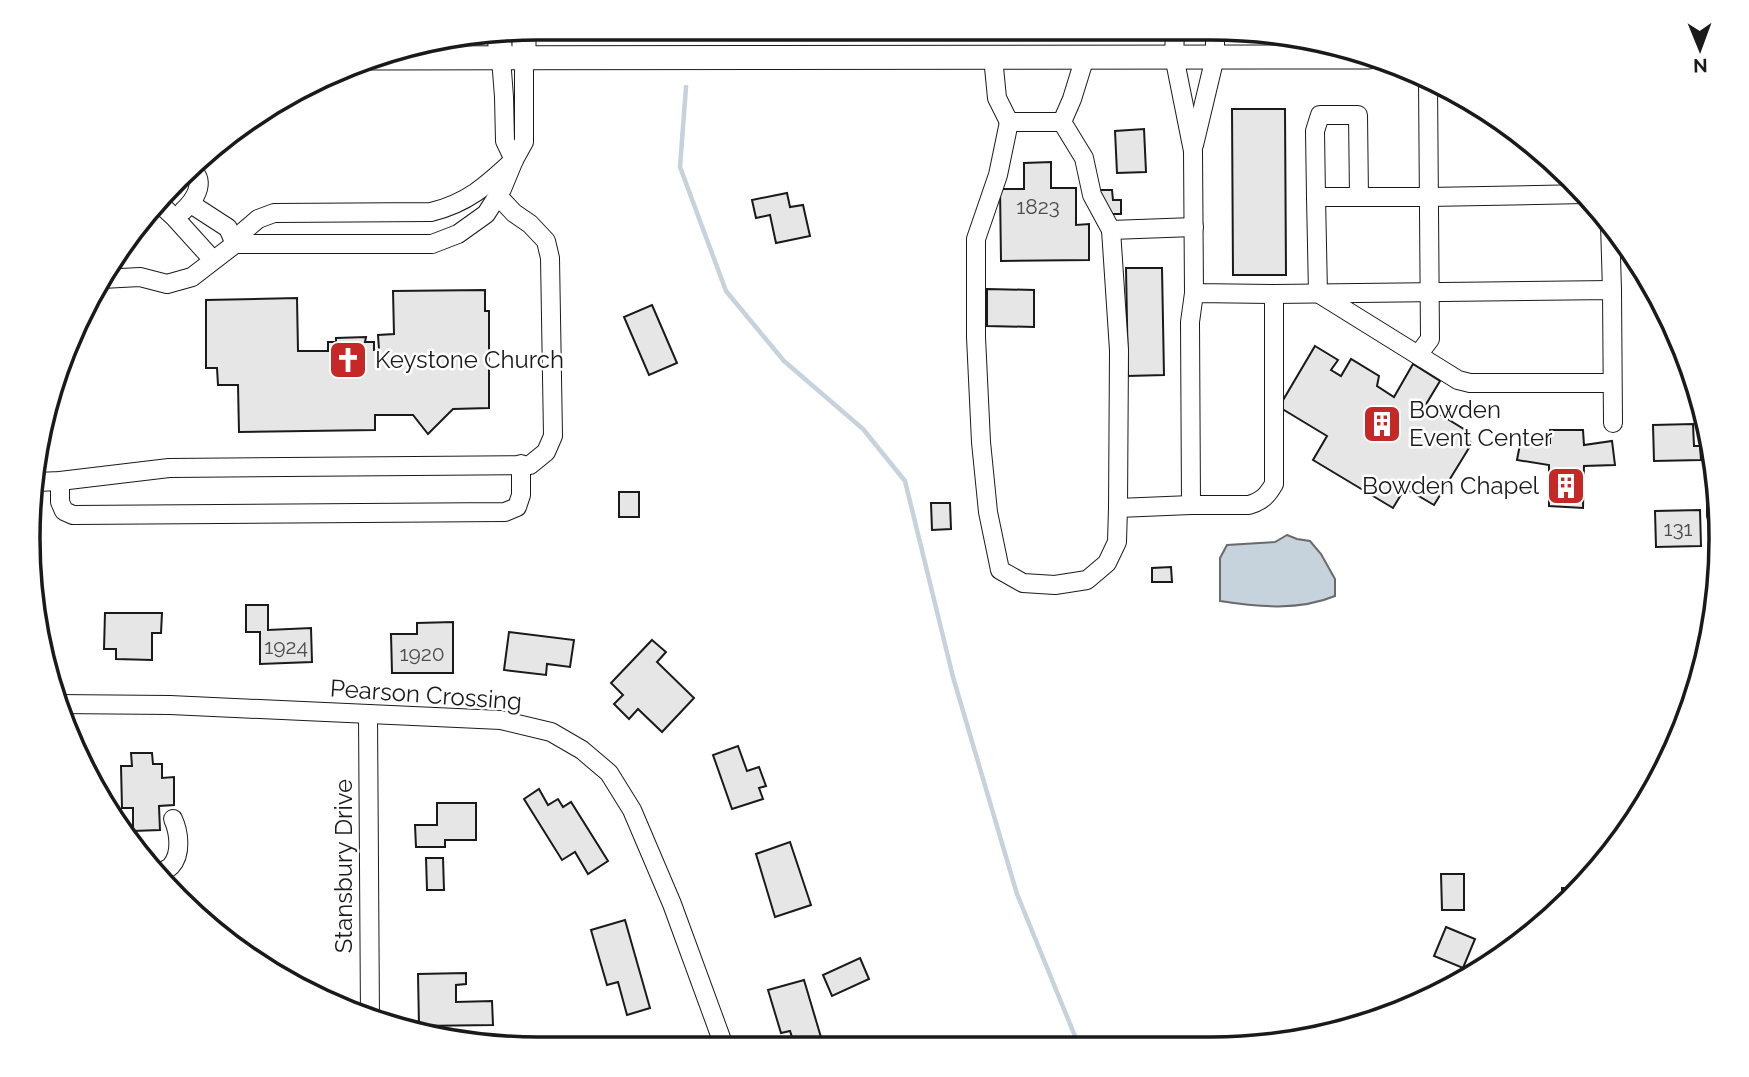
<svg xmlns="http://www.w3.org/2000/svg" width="1749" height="1077" font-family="Raleway,sans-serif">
<rect width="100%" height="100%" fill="#fff"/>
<!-- water -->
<path fill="#c6d2dc" stroke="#6a6a6a" stroke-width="2" d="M1287,535L1297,539L1310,541L1321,554L1335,579V596C1299,611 1258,607 1220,601V558L1227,545L1275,542Z"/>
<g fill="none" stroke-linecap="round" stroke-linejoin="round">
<!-- stream -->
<polyline stroke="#c6d2dc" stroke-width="4.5" points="686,87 680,167 726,291 784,361 863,429 905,481 953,677 1017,894 1079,1046 1081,1047"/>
</g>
<!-- building -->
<g fill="#e6e6e6" stroke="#1a1a1a" stroke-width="2">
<polygon points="1232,109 1285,109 1286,275 1233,275"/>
<polygon points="1144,129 1146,172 1117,173 1115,131"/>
<polygon points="1051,162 1051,188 1076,188 1076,225 1089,224 1089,260 1001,261 1000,189 1024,189 1024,163"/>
<polygon points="1100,190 1112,190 1113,200 1121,200 1121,214 1108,214 1100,202"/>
<polygon points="787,193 790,207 803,205 810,236 776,243 770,215 756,218 752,200"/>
<polygon points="1126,268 1162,268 1164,375 1128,376"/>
<polygon points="987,289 1034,290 1034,327 987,326"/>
<polygon points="485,290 485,311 489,311 489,408 453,409 428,434 413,415 375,415 375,430 239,432 238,385 218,385 217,368 206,368 206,300 297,298 298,351 328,351 328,342 336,342 336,338 366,337 365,342 374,342 374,350 379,350 378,335 394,334 393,291"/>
<polygon points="652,305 677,363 649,375 624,317"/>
<polygon points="1315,346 1338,360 1331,370 1341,376 1351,359 1379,376 1377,386 1394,397 1413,364 1440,381 1422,411 1433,418 1436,412 1467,431 1463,437 1472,443 1434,505 1405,488 1393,508 1313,460 1327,436 1279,407"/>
<polygon points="1693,424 1694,446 1700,446 1701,460 1654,461 1653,425"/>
<polygon points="1550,430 1583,430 1584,445 1612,441 1615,465 1584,466 1583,508 1549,506 1549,465 1517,460 1521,439 1539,444 1550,443"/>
<rect x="619" y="492" width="20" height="25"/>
<polygon points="931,503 950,503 951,529 932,530"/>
<polygon points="1700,510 1701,546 1656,547 1655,511"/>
<polygon points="1171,567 1172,582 1152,582 1152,568"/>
<polygon points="246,605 268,605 268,630 311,628 312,662 260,664 260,632 246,632"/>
<polygon points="105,613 162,613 161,633 152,633 152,660 116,659 116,649 104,649"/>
<polygon points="453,622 453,673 392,673 391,634 417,634 417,623"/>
<polygon points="509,632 574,640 570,667 547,664 546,675 504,670"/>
<polygon points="652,640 666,652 657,662 694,698 662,732 638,709 629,719 614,704 623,695 611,683"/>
<polygon points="738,746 747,771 759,767 766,786 759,788 763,799 732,809 713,755"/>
<polygon points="131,753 152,753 153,764 162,764 162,778 174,777 174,805 159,806 160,830 133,831 133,808 122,808 121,766 132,766"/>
<polygon points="539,789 548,805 558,799 563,807 571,802 608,861 588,874 575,852 562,860 524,799"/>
<polygon points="437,803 476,803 476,840 445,840 445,847 416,847 415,825 437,825"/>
<polygon points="790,842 811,905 775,917 756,854"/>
<polygon points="426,858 443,858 444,890 427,890"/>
<polygon points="1441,874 1464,874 1464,910 1442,910"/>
<polygon points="1562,888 1579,888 1562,906"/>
<polygon points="625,920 650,1008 627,1015 618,982 607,985 591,930"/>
<polygon points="1446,927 1475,939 1463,968 1434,956"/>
<polygon points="860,958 869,979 832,996 823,975"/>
<polygon points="466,973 466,984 456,985 456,1002 492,1001 493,1025 419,1026 418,974"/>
<polygon points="804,980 823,1044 814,1046 795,1046 790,1031 781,1033 768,990"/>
</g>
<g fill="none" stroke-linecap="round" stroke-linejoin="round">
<defs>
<g id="minor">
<path d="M1175,32L1174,56L1193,151L1194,293L1190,322L1191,505H1249C1262,501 1267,496 1274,484V294L1194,293"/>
<polyline points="993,57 997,98 1009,122 1062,122 1072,99 1085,57"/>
<polyline points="501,58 504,97 505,141 514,160"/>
<polyline points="1009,122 998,175 976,239 976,337 981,442 988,512 1000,570 1023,583 1055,585 1087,580 1107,563 1117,542 1118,508"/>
<polyline points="1062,122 1084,158 1092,195 1111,230"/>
<polyline points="1194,145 1215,57 1215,32"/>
<polyline points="1586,194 1428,197 1316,197 1318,293 1458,380 1470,383 1612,383"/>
<polyline points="1316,197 1315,131 1320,115 1358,115 1359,197"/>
<polyline points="191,204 228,228 235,244"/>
<polyline points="161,205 175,218 213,260"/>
<path d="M183,211C194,201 206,183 193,171"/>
<polyline points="1610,224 1612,290"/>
<polyline points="235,244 432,244 458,234 486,214 502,189 514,160 524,142 524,58"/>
<path d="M102,279L140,277L167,284L192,277L235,244L244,231L258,219L274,213L431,212C468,203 487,185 514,160"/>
<polyline points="1274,294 1612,290 1613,423"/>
<polyline points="1418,355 1430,339 1428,80"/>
<polyline points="1716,470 1716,515 1718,521"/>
<polyline points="60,481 60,502 64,511 73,515 505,512 517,507 521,495 521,464"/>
<polyline points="37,482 60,481 169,468 530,465 546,452 553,436 550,258 546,241 530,224 514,213 498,196"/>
<polyline points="1191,505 1118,508 1119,350 1111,230 1194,227"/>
<polyline points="56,704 170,705 501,720 551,732 582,750 609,773 632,810 672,904 724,1046"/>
<polyline points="368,714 370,1017"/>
<path d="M161,872C163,871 170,868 171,866C182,854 179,832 173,819"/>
</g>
<g id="major">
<polyline points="499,34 501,58"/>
<polyline points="369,58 1369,57"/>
<polyline points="524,58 524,30"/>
</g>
</defs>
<!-- minor casing -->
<use href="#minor" stroke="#1a1a1a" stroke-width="20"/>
<!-- major casing -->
<use href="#major" stroke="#1a1a1a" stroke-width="25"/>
<!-- minor -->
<use href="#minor" stroke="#fff" stroke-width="18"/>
<!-- major -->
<use href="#major" stroke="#fff" stroke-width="23"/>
</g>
<!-- icons -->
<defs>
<symbol id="church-square" viewBox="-11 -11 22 22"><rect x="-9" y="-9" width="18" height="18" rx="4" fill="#c62828" stroke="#fff"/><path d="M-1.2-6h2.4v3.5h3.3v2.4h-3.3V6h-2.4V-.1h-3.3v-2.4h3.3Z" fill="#fff"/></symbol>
<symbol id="building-square" viewBox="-11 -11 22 22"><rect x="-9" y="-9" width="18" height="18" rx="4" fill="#c62828" stroke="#fff"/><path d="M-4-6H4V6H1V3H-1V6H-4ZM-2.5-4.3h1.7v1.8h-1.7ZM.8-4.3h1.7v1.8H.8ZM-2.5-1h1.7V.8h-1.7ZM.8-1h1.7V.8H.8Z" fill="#fff"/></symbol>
</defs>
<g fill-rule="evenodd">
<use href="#church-square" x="326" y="338" width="44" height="44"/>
<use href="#building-square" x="1360" y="402" width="44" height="44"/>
<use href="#building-square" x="1544" y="464" width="44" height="44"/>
</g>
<g text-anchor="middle" stroke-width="5" stroke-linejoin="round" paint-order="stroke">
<!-- number labels -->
<g font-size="21" fill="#4d4d4d">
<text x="1038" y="214">1823</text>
<text x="1678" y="536">131</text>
<text x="286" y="654">1924</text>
<text x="422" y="661">1920</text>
</g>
<!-- poi labels -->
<g font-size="24" fill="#1a1a1a" stroke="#fff" text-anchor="start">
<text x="375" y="368">Keystone Church</text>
<text x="1409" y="418">Bowden<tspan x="1409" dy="28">Event Center</tspan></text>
<text x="1539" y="494" text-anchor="end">Bowden Chapel</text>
</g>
<!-- street labels -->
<g font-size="24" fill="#1a1a1a" stroke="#fff">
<text transform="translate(426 695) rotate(4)" y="8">Pearson Crossing</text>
<text transform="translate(344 866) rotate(-90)" y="8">Stansbury Drive</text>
</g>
</g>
<!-- crop -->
<path d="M0 0H1749V1077H0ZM538 40H1211A498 498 0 0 1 1709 538V539A498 498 0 0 1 1211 1037H538A498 498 0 0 1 40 539V538A498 498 0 0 1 538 40Z" fill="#fff" fill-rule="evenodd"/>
<path fill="none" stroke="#1a1a1a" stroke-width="3.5" d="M538 40H1211A498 498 0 0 1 1709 538V539A498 498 0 0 1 1211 1037H538A498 498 0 0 1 40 539V538A498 498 0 0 1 538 40Z"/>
<!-- north arrow -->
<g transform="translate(1700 49) rotate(179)" stroke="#ffffff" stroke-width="5" paint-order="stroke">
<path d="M0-5L12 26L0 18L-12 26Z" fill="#1a1a1a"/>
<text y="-10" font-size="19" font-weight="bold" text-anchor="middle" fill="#1a1a1a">N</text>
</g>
</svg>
